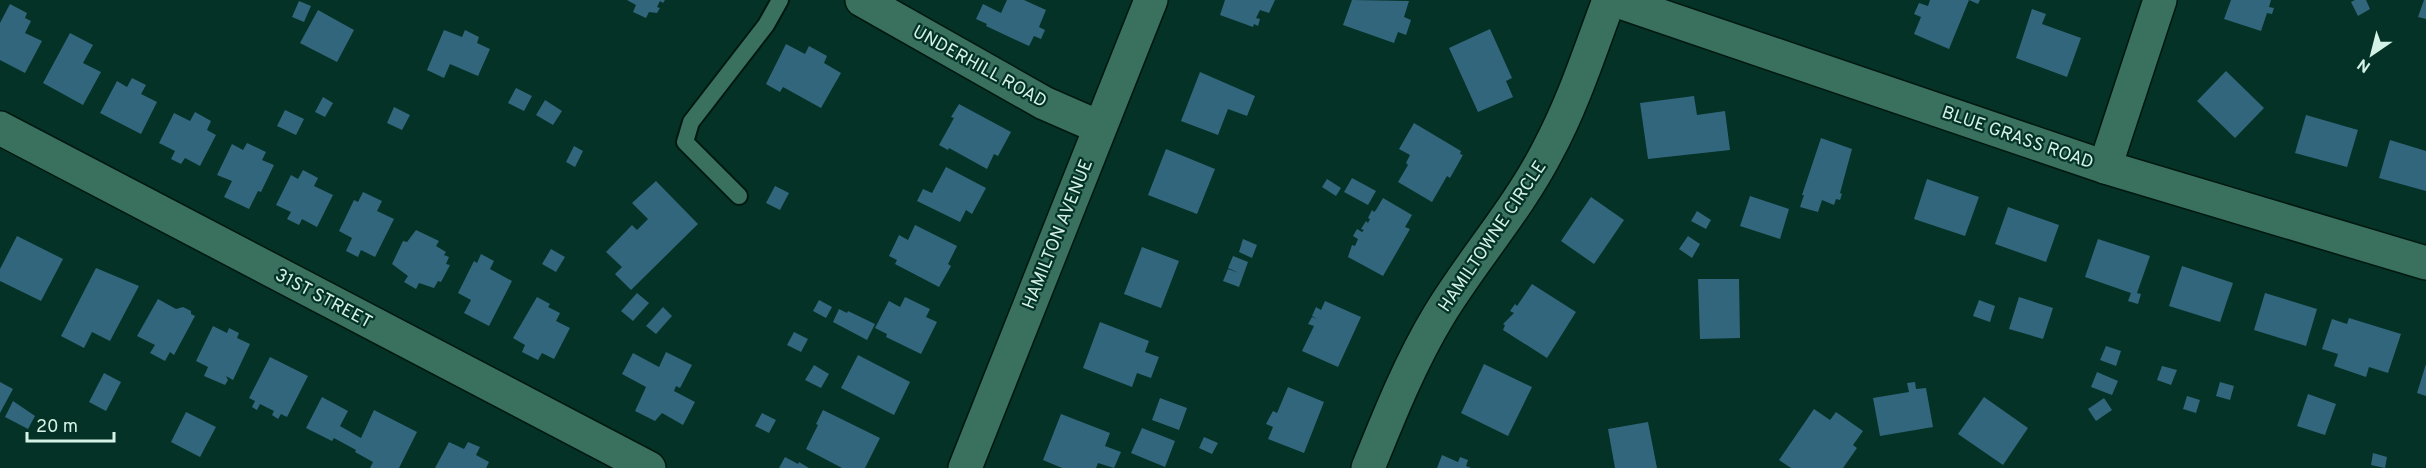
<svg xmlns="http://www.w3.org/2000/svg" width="2426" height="468" font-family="Overpass,sans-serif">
<rect width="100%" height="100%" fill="#043226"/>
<!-- building -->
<g fill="#32667d">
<polygon points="627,0 665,0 663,3 660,1 657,7 660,8 657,13 649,12 646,18 633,12 636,5"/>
<polygon points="1007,0 1024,0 1046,10 1039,27 1045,30 1041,39 1034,36 1029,46 986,26 987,24 976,19 983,4 1001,13"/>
<polygon points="1225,0 1275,0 1269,13 1260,10 1256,18 1260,19 1258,26 1254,24 1253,27 1220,15"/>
<polygon points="1352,0 1409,1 1404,17 1411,20 1406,35 1398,32 1394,43 1343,25"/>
<polygon points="1930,0 1980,0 1978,4 1969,0 1949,49 1914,34 1921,17 1914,14 1919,3 1928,6"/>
<polygon points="2231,0 2271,0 2269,7 2274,8 2272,14 2267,13 2261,31 2224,19"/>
<polygon points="2355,0 2366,0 2370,9 2358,16 2351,2"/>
<polygon points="2424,0 2426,0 2426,19 2418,17"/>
<polygon points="299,1 311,6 304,22 292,17"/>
<polygon points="10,4 27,13 25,18 31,21 25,33 42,41 25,73 0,60 0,23"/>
<polygon points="2032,9 2046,14 2042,24 2081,38 2067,77 2016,58"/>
<polygon points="318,10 354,30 337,62 300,43"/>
<polygon points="1490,29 1512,78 1506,81 1513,97 1478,112 1449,48"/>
<polygon points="444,30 462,37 465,30 479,37 477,43 490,49 478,76 450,64 444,78 427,70"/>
<polygon points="70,33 93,45 83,63 101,72 83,105 43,83"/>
<polygon points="786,44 805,54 809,46 827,56 824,63 841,73 821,108 783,87 780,92 766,84"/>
<polygon points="2226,71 2264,108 2235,138 2197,101"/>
<polygon points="1200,72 1255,96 1247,116 1228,109 1218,135 1181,121"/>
<polygon points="132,78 146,85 141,94 157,102 141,134 100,113 117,81 127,87"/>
<polygon points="516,88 532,96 524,111 508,103"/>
<polygon points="1694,96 1697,115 1725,111 1730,150 1648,159 1640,103"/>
<polygon points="323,97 333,103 325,117 315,112"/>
<polygon points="545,100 562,111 553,125 536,115"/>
<polygon points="959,104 1011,132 998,156 994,154 987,169 949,148 948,150 939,145 954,118 951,117"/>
<polygon points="394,107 410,115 402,130 387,123"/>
<polygon points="285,110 304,119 296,135 277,126"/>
<polygon points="195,112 211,121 207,130 216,135 200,166 185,158 181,164 171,159 175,151 159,143 174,113 190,121"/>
<polygon points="2306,115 2358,130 2347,167 2295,153"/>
<polygon points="1414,123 1461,151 1460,154 1463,155 1450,178 1447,176 1432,202 1398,182 1408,165 1406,163 1410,155 1399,149"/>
<polygon points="1821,138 1852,149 1840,193 1842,194 1840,200 1836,199 1834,205 1822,200 1818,212 1800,207 1804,195 1802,195"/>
<polygon points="2390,140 2426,151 2426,191 2379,178"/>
<polygon points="247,143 266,152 262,160 274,165 261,192 258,191 249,209 224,197 232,181 217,175 232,144 243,150"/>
<polygon points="574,146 583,151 575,167 566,162"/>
<polygon points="1166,149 1215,169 1197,214 1148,195"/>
<polygon points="946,167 986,188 972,214 966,210 960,222 917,201 923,189 932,193"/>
<polygon points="303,170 318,178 314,186 333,195 317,227 302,219 299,225 287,219 291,212 276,205 291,175 298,179"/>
<polygon points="1352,178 1376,191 1368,205 1344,192"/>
<polygon points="1327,179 1341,188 1336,196 1322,187"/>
<polygon points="1927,179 1979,197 1965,236 1914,219"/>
<polygon points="656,181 698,224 631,290 615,274 622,267 606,252 632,225 637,230 648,219 632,203"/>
<polygon points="775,186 789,193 780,210 766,203"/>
<polygon points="363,192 382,201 377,211 394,219 375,257 361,250 358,257 346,251 352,238 339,231 354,200 358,202"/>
<polygon points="1750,196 1789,209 1780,239 1740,226"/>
<polygon points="1591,197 1624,220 1594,264 1561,241"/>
<polygon points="1383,198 1412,215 1405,227 1410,229 1383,276 1348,257 1352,245 1355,246 1358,239 1353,236 1357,229 1362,232 1364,230 1361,229 1366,221 1368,223 1370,219 1368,218 1372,210 1374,212 1376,210"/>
<polygon points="2008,207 2059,225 2046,262 1995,244"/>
<polygon points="1697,211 1711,220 1706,229 1691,221"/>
<polygon points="915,225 957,246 948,264 951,266 939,287 895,264 897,260 889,256 899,235 908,240"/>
<polygon points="416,230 439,241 436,246 446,252 444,255 449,257 446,264 450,265 441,282 438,281 434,288 419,283 416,289 404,282 408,276 392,264 403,241 407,242"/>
<polygon points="17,236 63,259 41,301 0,281 0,269"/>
<polygon points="1688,236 1700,244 1692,258 1679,249"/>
<polygon points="1243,239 1257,245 1252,258 1239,252"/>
<polygon points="2098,239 2150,256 2137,293 2141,294 2138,304 2128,301 2131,293 2085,277"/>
<polygon points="1142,247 1179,261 1161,308 1124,294"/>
<polygon points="551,249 565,257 556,272 542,264"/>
<polygon points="481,254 494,261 490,269 512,281 489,326 464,313 471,300 458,293 474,261 477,263"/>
<polygon points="1233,256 1248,262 1239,287 1223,281 1228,269 1239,273 1228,268"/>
<polygon points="2182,266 2233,283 2220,322 2169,306"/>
<polygon points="96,268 139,286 110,341 92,332 84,348 61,336"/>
<polygon points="1698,279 1739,279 1740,338 1700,339"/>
<polygon points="1532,284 1576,312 1547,358 1503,330 1505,325 1503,324 1514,313 1510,311 1515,304 1517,306"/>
<polygon points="637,293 649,303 633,321 621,311"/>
<polygon points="2265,293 2317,309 2306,346 2254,330"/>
<polygon points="537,297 550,304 548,307 560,313 556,321 570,328 554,359 542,353 538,360 522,352 525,345 513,338"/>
<polygon points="905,297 930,309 926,317 937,322 921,354 886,337 887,334 875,328 889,301 900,307"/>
<polygon points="2019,297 2053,308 2043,339 2009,329"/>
<polygon points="158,299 176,309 183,307 191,311 191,314 195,316 174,355 170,352 165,361 150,353 155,345 137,336"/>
<polygon points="819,300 832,307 826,318 813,311"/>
<polygon points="1979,300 1995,306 1990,322 1973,316"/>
<polygon points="1325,301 1361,317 1338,367 1302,351 1314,326 1308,324 1312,317 1317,319 1312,316 1316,307 1321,310"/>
<polygon points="663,307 672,316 656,334 646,326"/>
<polygon points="839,309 847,313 848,311 875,324 867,340 833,322"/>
<polygon points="2349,318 2401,334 2388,373 2369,367 2366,377 2334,366 2338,354 2322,349 2332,319 2347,324"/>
<polygon points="1100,322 1149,341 1145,352 1159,357 1151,378 1137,373 1132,387 1083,368"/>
<polygon points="213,326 227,333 229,328 239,333 237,338 250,344 233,380 226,376 228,380 225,385 204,376 208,367 196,361"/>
<polygon points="794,332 808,339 801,352 787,345"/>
<polygon points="2106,346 2121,351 2116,366 2100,360"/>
<polygon points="666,352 692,365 680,388 676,386 674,391 695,402 683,425 662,413 655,421 635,411 646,387 622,374 633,353 659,367"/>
<polygon points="858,355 910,382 894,415 841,388"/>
<polygon points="270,357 308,376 287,417 281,414 278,419 272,415 274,411 260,404 257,410 252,407 255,401 249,398"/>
<polygon points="1484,364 1532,387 1508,436 1461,413"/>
<polygon points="2426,364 2426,396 2417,393"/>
<polygon points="814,365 829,374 821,388 805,380"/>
<polygon points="2162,366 2177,370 2171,385 2157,380"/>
<polygon points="2097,372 2118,381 2112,395 2091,387"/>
<polygon points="104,373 121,382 106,411 89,402"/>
<polygon points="0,382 13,389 0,413"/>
<polygon points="1915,382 1916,389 1926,388 1933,427 1880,436 1873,398 1909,392 1907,383"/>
<polygon points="2220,382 2234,386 2230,400 2216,396"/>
<polygon points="1288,387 1324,402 1304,453 1268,439 1273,427 1266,424 1273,411 1277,413"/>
<polygon points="2308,394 2336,404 2325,435 2297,426"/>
<polygon points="2187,396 2200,400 2196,413 2183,409"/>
<polygon points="322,397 348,411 340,426 361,438 374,410 417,432 399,468 370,468 373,462 355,452 356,450 334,438 332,441 306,428"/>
<polygon points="1984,397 2028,428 2003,465 1958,434"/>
<polygon points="1160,398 1187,408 1179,430 1152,420"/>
<polygon points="2104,398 2112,410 2096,421 2088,409"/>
<polygon points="13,401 35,416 28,429 5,417"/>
<polygon points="1814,409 1830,420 1836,412 1863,431 1853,445 1857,448 1843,468 1791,468 1779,460"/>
<polygon points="823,410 880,438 865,468 842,468 806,449 818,425 816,424"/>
<polygon points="186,412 216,427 200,457 171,442"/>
<polygon points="762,413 776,420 769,433 755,426"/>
<polygon points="1061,414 1110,433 1105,446 1121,452 1114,468 1098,463 1096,468 1062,468 1043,460"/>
<polygon points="1648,422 1657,468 1615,468 1608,429"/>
<polygon points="1142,428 1175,441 1165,467 1131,453"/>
<polygon points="1204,437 1218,443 1212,454 1199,448"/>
<polygon points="449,442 464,449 468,442 480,447 476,455 489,462 486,468 435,468"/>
<polygon points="2373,453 2387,457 2385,468 2371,465"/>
<polygon points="1442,455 1458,462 1460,457 1468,460 1466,466 1471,468 1437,468"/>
<polygon points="785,457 798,464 799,462 809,468 779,468"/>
</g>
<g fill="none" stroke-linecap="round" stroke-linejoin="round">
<defs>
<polyline id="service" points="739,196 685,142 691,122 766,25 780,0"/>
<g id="minor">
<polyline points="862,0 1044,103 1099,127"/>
<polyline points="1614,0 2105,167 2426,263"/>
<polyline points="0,128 649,468"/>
<polyline points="2105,167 2160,0"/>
<path d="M1368,468C1389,416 1410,363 1439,315C1473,259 1517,210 1547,152C1573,104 1590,51 1609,0"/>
</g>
<polyline id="tertiary" points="965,468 1151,0"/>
</defs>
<!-- service casing -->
<use href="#service" stroke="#001810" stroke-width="20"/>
<!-- minor casing -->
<use href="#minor" stroke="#001810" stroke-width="36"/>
<!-- tertiary casing -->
<use href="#tertiary" stroke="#001810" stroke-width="36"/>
<!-- service -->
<use href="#service" stroke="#39705e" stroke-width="16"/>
<!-- minor -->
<use href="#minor" stroke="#39705e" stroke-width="33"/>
<!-- tertiary -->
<use href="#tertiary" stroke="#39705e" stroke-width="33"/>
</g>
<g text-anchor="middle" stroke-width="4.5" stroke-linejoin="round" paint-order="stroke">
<!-- street labels -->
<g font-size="18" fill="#d5f2e6" stroke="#043226">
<text transform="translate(980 66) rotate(29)" y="6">UNDERHILL ROAD</text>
<text transform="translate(2018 137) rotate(19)" y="6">BLUE GRASS ROAD</text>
<text transform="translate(1057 234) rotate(-68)" y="6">HAMILTON AVENUE</text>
<text transform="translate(1492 236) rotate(-56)" y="6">HAMILTOWNE CIRCLE</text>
<text transform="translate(324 298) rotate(28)" y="6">31ST STREET</text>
</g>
</g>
<!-- north arrow -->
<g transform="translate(2372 54) rotate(215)" stroke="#043226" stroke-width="4.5" paint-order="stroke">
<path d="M0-4.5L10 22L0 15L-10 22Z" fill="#d5f2e6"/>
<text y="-9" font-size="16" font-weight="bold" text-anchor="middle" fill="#d5f2e6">N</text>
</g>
<!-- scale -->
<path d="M27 432v9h87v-9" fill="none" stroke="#d5f2e6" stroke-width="3"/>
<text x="36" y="432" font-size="18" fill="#d5f2e6" stroke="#043226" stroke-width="4.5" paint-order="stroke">20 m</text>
</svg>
